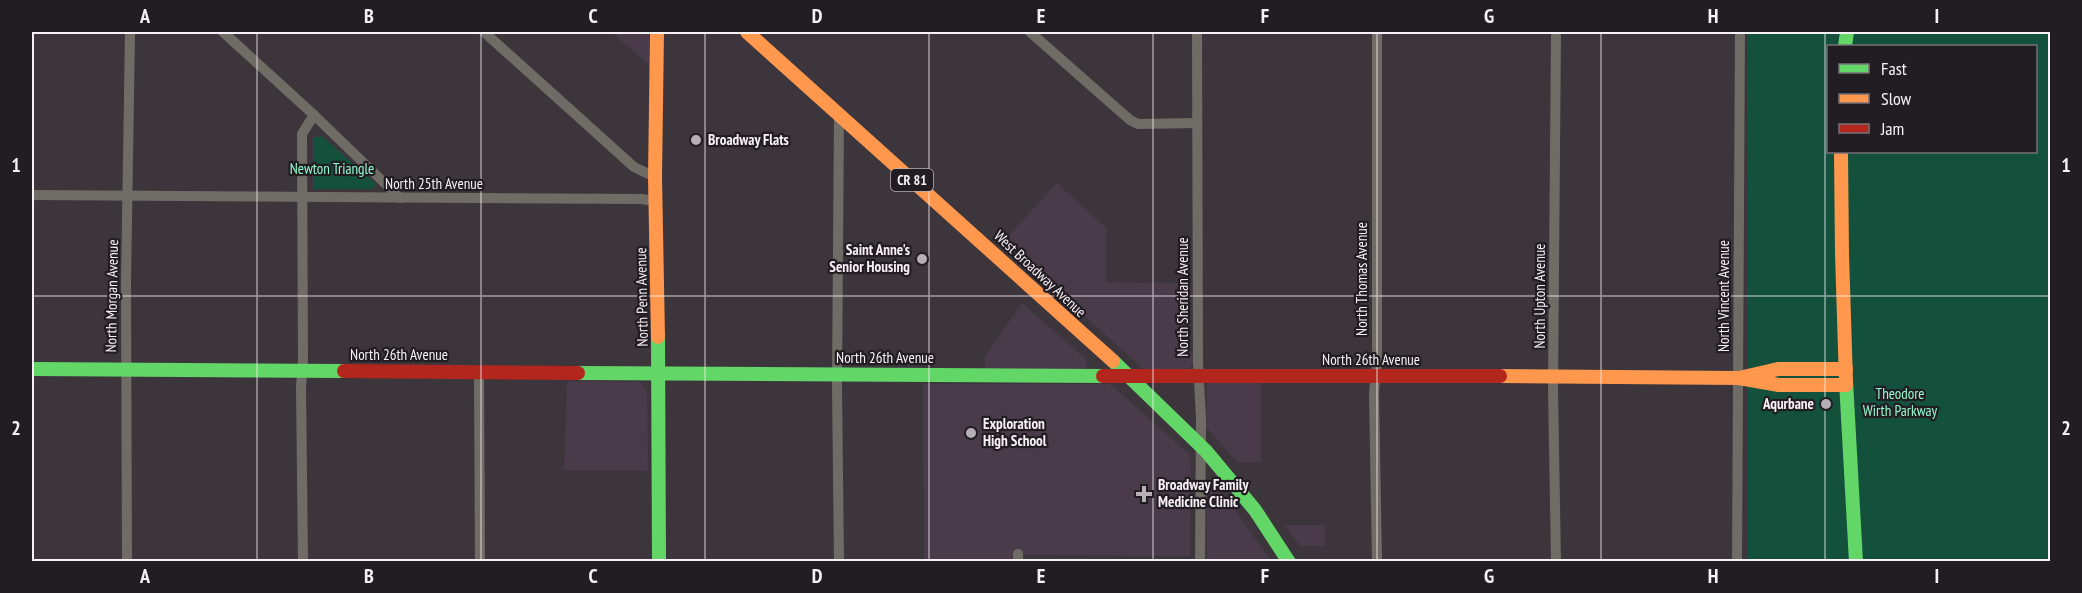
<svg xmlns="http://www.w3.org/2000/svg" width="2082" height="593" font-family="'PT Sans Narrow',sans-serif">
<rect width="100%" height="100%" fill="#3c363c"/>
<!-- built -->
<g fill="#493b49">
<polygon points="611,32 649,32 649,65"/>
<polygon points="1057,183 1106,228 1106,282 1191,283 1189,347 1194,356 1193,364 1188,370 1143,369 1003,242"/>
<polygon points="1022,303 1086,359 1087,367 1083,369 985,369 985,357"/>
<polygon points="567,381 641,382 647,391 648,471 564,470"/>
<polygon points="1207,383 1261,383 1261,462 1237,462 1206,427"/>
<polygon points="923,384 1110,384 1189,454 1191,461 1190,556 1026,555 1012,556 1012,561 924,561"/>
<polygon points="1213,488 1218,489 1223,493 1271,561 1207,561 1206,496 1207,492"/>
<polygon points="1285,525 1325,525 1325,546 1300,546"/>
</g>
<!-- green -->
<g fill="#13513d" fill-rule="evenodd">
<path d="M1747,32H2050V561H1747ZM1828,46H2036V152H1828Z"/>
<polygon points="322,136 376,184 373,189 313,189 313,138"/>
</g>
<g fill="none" stroke-linecap="round" stroke-linejoin="round">
<!-- street -->
<g stroke="#6f6c65" stroke-width="10">
<polyline points="223,32 314,115 400,198"/>
<polyline points="484,32 634,167 655,177"/>
<polyline points="1030,32 1130,120 1138,124 1197,123"/>
<polyline points="1197,32 1198,363 1201,418 1200,562"/>
<polyline points="32,195 641,199 656,201"/>
<polyline points="479,372 480,562"/>
<polyline points="1018,554 1018,562"/>
<polyline points="127,562 126,284 130,32"/>
<polyline points="303,562 301,387 303,359 302,134 314,115"/>
<polyline points="839,562 837,386 839,115"/>
<polyline points="1377,562 1374,392 1377,364 1377,32"/>
<polyline points="1556,562 1553,389 1556,32"/>
<polyline points="1737,562 1740,32"/>
</g>
<!-- fast -->
<g stroke="#63d668" stroke-width="14">
<polyline points="1845,46 1847,32"/>
<polyline points="658,337 659,562"/>
<polyline points="1113,361 1206,451 1255,510 1289,562"/>
<polyline points="32,369 344,371"/>
<polyline points="578,373 1103,376"/>
<polyline points="1846,381 1856,562"/>
</g>
<!-- slow -->
<g stroke="#ff974d" stroke-width="14">
<polyline points="657,32 655,177 658,337"/>
<polyline points="747,32 1113,361"/>
<polyline points="1841,152 1842,254 1846,381"/>
<polyline points="1500,376 1739,378 1779,385 1846,385"/>
<polyline points="1739,378 1778,369 1846,369"/>
</g>
<!-- jam -->
<g stroke="#b3261e" stroke-width="14">
<polyline points="344,371 578,373"/>
<polyline points="1103,376 1500,376"/>
</g>
</g>
<!-- grid -->
<path fill="none" stroke="#f7f0f6" stroke-width="1.5" stroke-opacity="0.55" d="M257,32V562M481,32V562M705,32V562M929,32V562M1153,32V562M1377,32V562M1601,32V562M1825,32V562M32,296H2050"/>
<!-- markers -->
<g fill="#b6afb5" stroke="#221d22" stroke-width="2">
<circle cx="696" cy="140" r="6"/>
<circle cx="922" cy="259" r="6"/>
<circle cx="1826" cy="404" r="6"/>
<circle cx="971" cy="433" r="6"/>
<path d="M1141 485h6v6h6v6h-6v6h-6v-6h-6v-6h6z"/>
</g>
<g text-anchor="middle" stroke-width="4.5" stroke-linejoin="round" paint-order="stroke">
<!-- shield labels -->
<rect fill="#221d22" stroke="#b7b1b6" stroke-width="1.5" x="891" y="169" width="42" height="22" rx="4.5"/>
<g font-size="14" font-weight="bold" fill="#f7f0f6">
<text x="912" y="185">CR 81</text>
</g>
<!-- poi labels -->
<g font-size="15" font-weight="bold" fill="#f7f0f6" stroke="#221d22" text-anchor="start">
<text x="708" y="145">Broadway Flats</text>
<text x="910" y="255" text-anchor="end">Saint Anne's<tspan x="910" dy="17">Senior Housing</tspan></text>
<text x="1814" y="409" text-anchor="end">Aqurbane</text>
<text x="983" y="429">Exploration<tspan x="983" dy="17">High School</tspan></text>
<text x="1158" y="490">Broadway Family<tspan x="1158" dy="17">Medicine Clinic</tspan></text>
</g>
<!-- park labels -->
<g font-size="15" fill="#93face" stroke="#221d22">
<text x="332" y="174">Newton Triangle</text>
<text x="1900" y="399">Theodore<tspan x="1900" dy="17">Wirth Parkway</tspan></text>
</g>
<!-- street labels -->
<g font-size="15" fill="#f7f0f6" stroke="#221d22">
<text x="434" y="189">North 25th Avenue</text>
<text transform="translate(1040 274) rotate(43)" y="5">West Broadway Avenue</text>
<text transform="translate(1362 279) rotate(-90)" y="5">North Thomas Avenue</text>
<text transform="translate(112 296) rotate(-89)" y="5">North Morgan Avenue</text>
<text transform="translate(1540 296) rotate(-90)" y="5">North Upton Avenue</text>
<text transform="translate(1724 296) rotate(-90)" y="5">North Vincent Avenue</text>
<text transform="translate(642 297) rotate(-91)" y="5">North Penn Avenue</text>
<text transform="translate(1183 297) rotate(-90)" y="5">North Sheridan Avenue</text>
<text x="399" y="360">North 26th Avenue</text>
<text x="885" y="363">North 26th Avenue</text>
<text x="1371" y="365">North 26th Avenue</text>
</g>
</g>
<!-- border -->
<rect width="2082" height="593" fill="none" stroke="#221d22" stroke-width="66"/>
<!-- legend -->
<rect x="1827" y="45" width="210" height="108" fill="#221d22" stroke="#777177" stroke-width="1.5"/>
<rect x="1839" y="64" width="30" height="9" fill="#63d668" stroke="#777177" stroke-width="1.5"/>
<text x="1881" y="75" font-size="18" fill="#f7f0f6">Fast</text>
<rect x="1839" y="94" width="30" height="9" fill="#ff974d" stroke="#777177" stroke-width="1.5"/>
<text x="1881" y="105" font-size="18" fill="#f7f0f6">Slow</text>
<rect x="1839" y="124" width="30" height="9" fill="#b3261e" stroke="#777177" stroke-width="1.5"/>
<text x="1881" y="135" font-size="18" fill="#f7f0f6">Jam</text>
<rect x="33" y="33" width="2016" height="527" fill="none" stroke="#f7f0f6" stroke-width="2"/>
<g font-size="20" text-anchor="middle" font-weight="bold" fill="#f7f0f6">
<text x="145" y="23">A</text>
<text x="369" y="23">B</text>
<text x="593" y="23">C</text>
<text x="817" y="23">D</text>
<text x="1041" y="23">E</text>
<text x="1265" y="23">F</text>
<text x="1489" y="23">G</text>
<text x="1713" y="23">H</text>
<text x="1937" y="23">I</text>
<text x="16" y="172">1</text>
<text x="2066" y="172">1</text>
<text x="16" y="435">2</text>
<text x="2066" y="435">2</text>
<text x="145" y="583">A</text>
<text x="369" y="583">B</text>
<text x="593" y="583">C</text>
<text x="817" y="583">D</text>
<text x="1041" y="583">E</text>
<text x="1265" y="583">F</text>
<text x="1489" y="583">G</text>
<text x="1713" y="583">H</text>
<text x="1937" y="583">I</text>
</g>
</svg>
